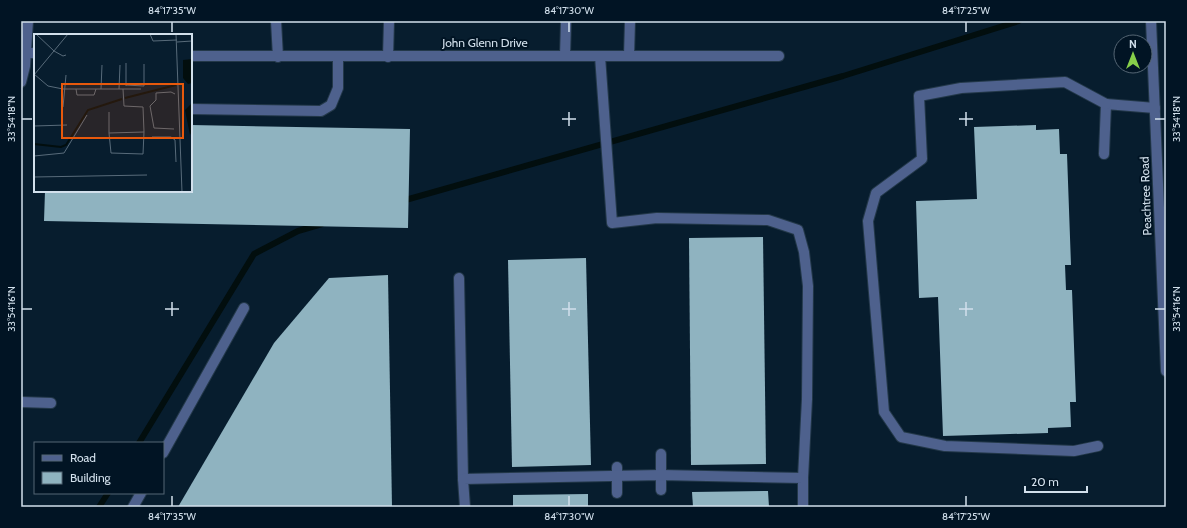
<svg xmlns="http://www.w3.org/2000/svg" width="1187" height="528" font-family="Cabin,sans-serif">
<rect width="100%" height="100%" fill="#071d2e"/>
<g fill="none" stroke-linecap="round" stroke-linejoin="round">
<!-- stream -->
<g stroke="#020e0e" stroke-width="6">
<polyline points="402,201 843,76 1019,21"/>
<polyline points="139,443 254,254 298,231 322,224"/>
<polyline points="99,507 108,493"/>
</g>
</g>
<!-- building -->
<g fill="#8fb3c0">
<polygon points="191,125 410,129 408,228 44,221 45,191 191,191"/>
<polygon points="1036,125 1036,130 1059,129 1060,154 1067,154 1071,265 1065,265 1066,290 1072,290 1076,402 1070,402 1071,427 1048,428 1048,433 943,436 938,297 919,298 916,201 977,199 974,127"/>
<polygon points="763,237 766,464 691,465 689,238"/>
<polygon points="586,258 591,465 512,467 508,260"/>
<polygon points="388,275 392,507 178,507 274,343 329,278"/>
<polygon points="768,491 769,507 693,507 692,492"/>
<polygon points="588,494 588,507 513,507 513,495"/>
</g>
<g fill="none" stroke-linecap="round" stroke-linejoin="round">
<defs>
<g id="service">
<polyline points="276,21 278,57"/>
<polyline points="565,56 566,21"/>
<polyline points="600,56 612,223 657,218 768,220 798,230 804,252 808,286 807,399 803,478"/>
<polyline points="629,56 630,21"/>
<polyline points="388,57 389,21"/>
<polyline points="21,82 25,66 28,21"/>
<polyline points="191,109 321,111 331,105 338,88 338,57"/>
<polyline points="1104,154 1106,104 1155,108"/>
<polyline points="459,278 463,479"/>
<polyline points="21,402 51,403"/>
<polyline points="1098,446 1074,451 945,446 901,437 884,412 868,221 876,193 922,159 919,96 961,88 1065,82 1106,104"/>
<polyline points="163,453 244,308"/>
<polyline points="661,454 661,490"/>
<polyline points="617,493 617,467"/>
<polyline points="133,507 141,493"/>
<polyline points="465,507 463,479 661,475 803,478 803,507"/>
</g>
<g id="minor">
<polyline points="21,53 35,53"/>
<polyline points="191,56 779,56"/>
</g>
<polyline id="tertiary" points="1151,21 1166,371"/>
</defs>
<!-- service casing -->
<use href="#service" stroke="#233849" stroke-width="12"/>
<!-- minor casing -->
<use href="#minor" stroke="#233849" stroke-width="12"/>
<!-- tertiary casing -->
<use href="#tertiary" stroke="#233849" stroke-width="12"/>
<!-- service -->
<use href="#service" stroke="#4e618d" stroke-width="10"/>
<!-- minor -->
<use href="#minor" stroke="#4e618d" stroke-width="10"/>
<!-- tertiary -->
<use href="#tertiary" stroke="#4e618d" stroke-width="10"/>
</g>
<!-- ticks -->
<path fill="none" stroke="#d2e0ec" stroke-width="1.5" d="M172,22V32M569,22V32M966,22V32M569,112V126M966,112V126M22,119H32M562,119H576M959,119H973M1155,119H1165M172,302V316M569,302V316M966,302V316M22,309H32M165,309H179M562,309H576M959,309H973M1155,309H1165M172,496V506M569,496V506M966,496V506"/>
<g text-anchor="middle" stroke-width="4" stroke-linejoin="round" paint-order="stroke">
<!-- street labels -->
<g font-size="12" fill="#d2e0ec" stroke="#011424">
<text x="485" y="47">John Glenn Drive</text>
<text transform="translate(1146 196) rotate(-92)" y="4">Peachtree Road</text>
</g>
</g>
<!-- overview -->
<g transform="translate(34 34)">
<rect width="158" height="158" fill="#071d2e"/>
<path d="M158,25V49L154,50L149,44V26ZM158,69V97L156,101L151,76Z" fill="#020e0e"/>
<path fill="none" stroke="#020e0e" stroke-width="2" d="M91,64L142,51M0,110L27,113L32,111L54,76L88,65"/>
<path fill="none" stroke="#586b7a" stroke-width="1" d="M2,0L20,17L29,22L32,21M73,0H109M116,0L119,7L143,6M142,0L148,158M143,8L158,7M0,40L14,52L29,55H107M0,41L34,0M92,51L110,52V30M92,52V29M42,55L43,61H60L62,55M67,55L68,31M85,55L86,31M89,55L90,72L109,73L110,98M29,73L32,41M75,78V99M0,92L33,91M140,95L120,94L116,72L122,66V59L137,58L141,60M110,98L109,120L77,119L75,99ZM118,103H137L141,106L142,128M0,122L30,119L53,81M0,143L113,141"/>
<path fill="#e8590c" fill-opacity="0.15" stroke="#e8590c" stroke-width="2" d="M28,50H149V104H28Z"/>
<rect width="158" height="158" fill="none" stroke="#d2e0ec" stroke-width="2"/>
</g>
<!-- border -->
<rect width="1187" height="528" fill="none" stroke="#011424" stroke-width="44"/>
<!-- legend -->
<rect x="34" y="442" width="130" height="52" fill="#011424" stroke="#556674"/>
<rect x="42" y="455" width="20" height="6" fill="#4e618d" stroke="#556674"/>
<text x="70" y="462" font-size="12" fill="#d2e0ec">Road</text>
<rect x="42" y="472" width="20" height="12" fill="#8fb3c0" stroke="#556674"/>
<text x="70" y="482" font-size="12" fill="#d2e0ec">Building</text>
<!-- north arrow -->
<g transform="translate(1133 54)"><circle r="19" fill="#011424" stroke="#556674"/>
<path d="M0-3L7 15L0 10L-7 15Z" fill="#87cf4a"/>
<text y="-6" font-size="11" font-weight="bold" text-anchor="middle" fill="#d2e0ec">N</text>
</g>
<!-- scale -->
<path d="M1025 486v6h62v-6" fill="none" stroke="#d2e0ec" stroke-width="2"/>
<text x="1031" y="486" font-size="12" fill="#d2e0ec" stroke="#011424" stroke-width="3" paint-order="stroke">20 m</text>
<rect x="22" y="22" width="1143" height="484" fill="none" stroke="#d2e0ec" stroke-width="1.5"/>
<g font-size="10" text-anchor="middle" fill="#d2e0ec">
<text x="172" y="14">84°17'35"W</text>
<text x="569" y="14">84°17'30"W</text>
<text x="966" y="14">84°17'25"W</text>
<text transform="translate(11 119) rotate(-90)" y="4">33°54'18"N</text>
<text transform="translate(1176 119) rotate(-90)" y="4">33°54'18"N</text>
<text transform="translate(11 309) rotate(-90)" y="4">33°54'16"N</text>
<text transform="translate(1176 309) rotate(-90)" y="4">33°54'16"N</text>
<text x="172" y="520">84°17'35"W</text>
<text x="569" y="520">84°17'30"W</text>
<text x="966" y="520">84°17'25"W</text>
</g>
</svg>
